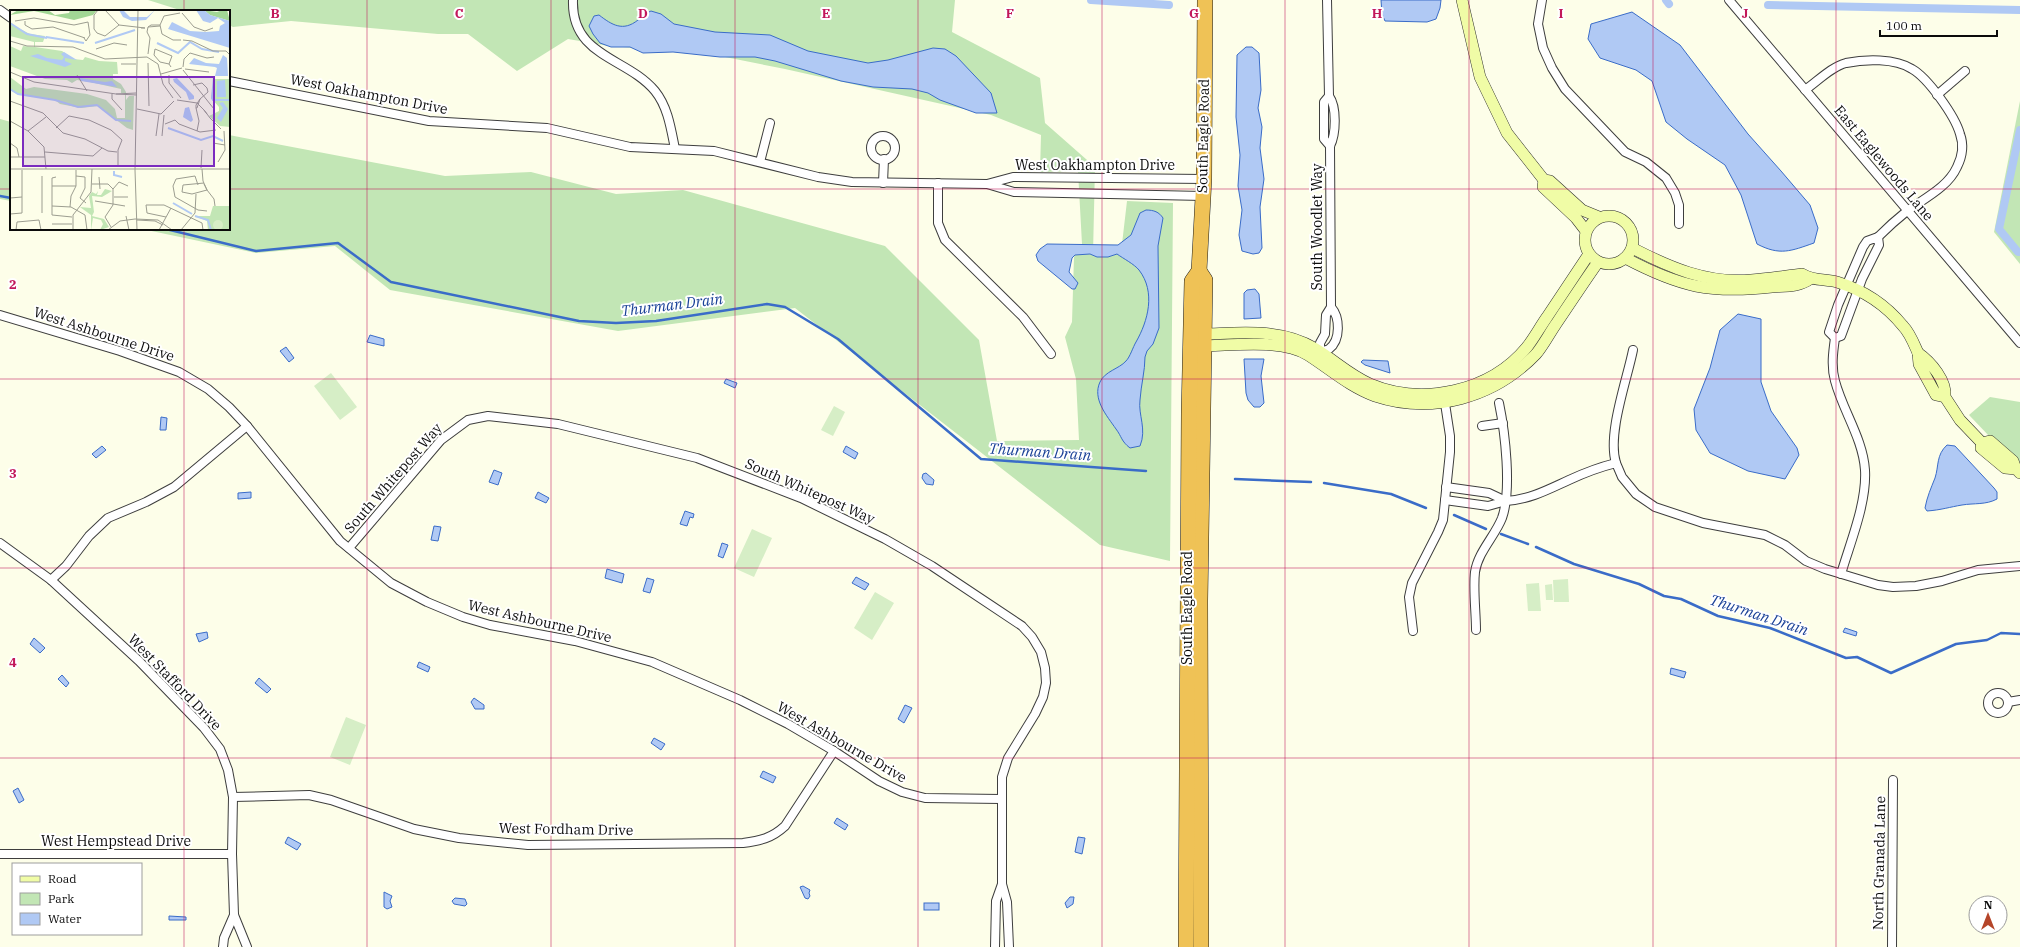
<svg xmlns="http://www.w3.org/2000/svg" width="2020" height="947" font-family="'IBM Plex Serif',serif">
<rect width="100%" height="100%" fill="#fdfee9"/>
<!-- green -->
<g fill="#c2e6b5">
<polygon points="148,0 955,0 952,32 1040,78 1045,123 1095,167 1093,254 1122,244 1127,201 1173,203 1170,561 1100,545 795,308 618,331 390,290 335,246 256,253 142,229 229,229 229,135 445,176 531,172 616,194 683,190 885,246 979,340 997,441 1079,440 1076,379 1065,337 1072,322 1074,257 1082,244 1078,171 1040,172 1041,135 991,115 785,69 705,53 609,46 568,39 517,71 468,34 438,34 291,21 233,27 229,25 229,11 183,11"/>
<polygon points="2020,101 2020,264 1994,232"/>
<polygon points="0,119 11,122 11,201 0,199"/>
<polygon points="1990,397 2020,402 2020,462 1991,438 1969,415"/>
</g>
<!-- pitch -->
<g fill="#d6eec6">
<polygon points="331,373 357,407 340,420 314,386"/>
<polygon points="834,406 845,412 833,436 821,430"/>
<polygon points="752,529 772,538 754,577 734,568"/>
<polygon points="1568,579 1569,602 1554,602 1553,580"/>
<polygon points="1539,583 1541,611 1528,611 1526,584"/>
<polygon points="1552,584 1553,600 1546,600 1545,585"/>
<polygon points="875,592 894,603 872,640 854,628"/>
<polygon points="346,717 366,725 350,765 330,757"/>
</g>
<!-- water -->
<g fill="#b0c9f4" stroke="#3a6cc8">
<polygon points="1381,0 1441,0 1440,8 1436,19 1427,22 1385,21 1382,14"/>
<path d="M651,11L661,14L674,24L715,32L770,35L808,51L868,63L888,60L933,48L945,49L956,56L991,93L997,113H976L940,100L928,93L912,89L873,87L841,81L775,61L755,57H720L673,52L643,53L630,47H611L600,43L593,34L589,26L594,16L599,15C612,25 623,32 638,20C643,17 645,13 651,11Z"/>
<path d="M1632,12L1680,45L1748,134L1781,171L1810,205L1818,228L1814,243C1791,251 1780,256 1757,244L1741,195L1725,165L1687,139L1666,122L1652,81L1636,70L1600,58L1588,39L1591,24Z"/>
<polygon points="1246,47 1252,47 1259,53 1261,90 1258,108 1262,127 1260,148 1264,179 1260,207 1262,248 1259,253 1253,254 1242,251 1239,235 1242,210 1238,186 1240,155 1236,117 1237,55"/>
<path d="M1146,210C1154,210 1159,212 1163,218L1158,246L1159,328L1153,344L1147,351L1145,357C1145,371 1141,385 1140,400C1138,415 1147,429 1140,446L1130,448C1121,441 1122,437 1116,429C1107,416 1092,399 1100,382C1105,371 1119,369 1126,361C1130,357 1133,347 1136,342C1148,321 1156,292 1139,270C1134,264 1124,259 1117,254L1108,257H1097L1090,254L1075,255L1072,258L1069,272L1078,283L1075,289H1072L1038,261L1036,255L1040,249L1047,244L1118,245L1131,235L1140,213Z"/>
<polygon points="1255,289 1259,294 1261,318 1244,319 1244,293 1247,290"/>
<polygon points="1738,314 1761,319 1761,382 1771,411 1797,448 1799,455 1785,479 1748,471 1710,453 1696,430 1694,409 1710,368 1720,330"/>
<polygon points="370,335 384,339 384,346 367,342"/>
<polygon points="286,347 294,358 289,362 280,351"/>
<polygon points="1244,359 1264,359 1261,376 1264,403 1260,407 1254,407 1248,400 1246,393"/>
<polygon points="1363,360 1388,361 1390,373 1365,365 1361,362"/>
<polygon points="726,379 737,383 735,388 724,383"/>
<polygon points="161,417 167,418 166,430 160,430"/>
<path d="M1947,445L1955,446L1994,488L1997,492V499C1986,505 1974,503 1962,505C1950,507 1941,510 1927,511L1925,508C1927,497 1931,488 1935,478C1939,466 1936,455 1947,445Z"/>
<polygon points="102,446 106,450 96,458 92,454"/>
<polygon points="846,446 858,453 855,459 843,452"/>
<polygon points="494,470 502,473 498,485 489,482"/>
<polygon points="926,473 934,480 933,485 926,484 922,478 923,474"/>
<polygon points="251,492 251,498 238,499 238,493"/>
<polygon points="538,492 549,498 546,503 535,498"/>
<polygon points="685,511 694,514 693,518 690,517 687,526 680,524"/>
<polygon points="434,526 441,527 438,541 431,540"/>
<polygon points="722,543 728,545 723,558 718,556"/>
<polygon points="607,569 624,574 622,583 605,578"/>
<polygon points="856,577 869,584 865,590 852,583"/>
<polygon points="647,578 654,580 650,593 643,591"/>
<polygon points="1845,628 1857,632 1856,636 1843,632"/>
<polygon points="207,632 208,638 199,642 196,634"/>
<polygon points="34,638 45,648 40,653 30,644"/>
<polygon points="419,662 430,667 428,672 417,667"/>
<polygon points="1671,668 1686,672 1684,678 1670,674"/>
<polygon points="62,675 69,683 66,687 58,679"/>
<polygon points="259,678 271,689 267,693 255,683"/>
<polygon points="474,698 484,705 484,709 475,709 471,702"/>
<polygon points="905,705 912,708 904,723 898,719"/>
<polygon points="654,738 665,744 661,750 651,743"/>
<polygon points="763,771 776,777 773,783 760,777"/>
<polygon points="18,788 24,800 19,803 13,791"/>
<polygon points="837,818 848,825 845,830 834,823"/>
<polygon points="288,837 301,844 297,850 285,843"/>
<polygon points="1078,837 1085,838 1082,854 1075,852"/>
<polygon points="803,886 810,890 809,893 810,896 808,899 805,898 800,887"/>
<polygon points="384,892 392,896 390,901 392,907 387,909 384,907"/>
<polygon points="1070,897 1074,897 1073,904 1067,908 1065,903"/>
<polygon points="455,898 465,899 467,904 465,906 454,904 452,901"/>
<rect x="924" y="903" width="15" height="7"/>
<polygon points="169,916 186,917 186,920 169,920"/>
</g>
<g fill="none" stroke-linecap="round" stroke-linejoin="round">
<!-- stream -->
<g stroke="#3a6cc8" stroke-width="2.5">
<polyline points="0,196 11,198"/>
<polyline points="166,229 256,251 338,243 391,282 579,321 616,323 656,321 767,304 785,307 838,339 981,459 1146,471"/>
<polyline points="1235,479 1311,482"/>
<polyline points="1324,483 1391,494 1426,508"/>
<polyline points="1454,515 1486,529"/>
<polyline points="1501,534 1528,544"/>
<polyline points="1536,547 1574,564 1639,584 1664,596 1681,599 1718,616 1770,628 1846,658 1857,657 1891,673 1956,644 1987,640 2001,633 2020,634"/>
</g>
<!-- canal -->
<g stroke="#b0c9f4" stroke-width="8">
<polyline points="1091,0 1169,5"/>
<polyline points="1666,0 1669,4"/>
<polyline points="1768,5 2020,10"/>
<polyline points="2020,130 1999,229 2018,252 2020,252"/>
</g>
<defs>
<g id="street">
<path d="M573,0C571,57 627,57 655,91C668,107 671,129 675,149"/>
<path d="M1327,0L1329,96C1337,107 1336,134 1330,146L1331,307"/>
<polyline points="1542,0 1538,24 1543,48 1552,68 1565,89 1625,152 1646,162 1666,178 1675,193 1679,205 1679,224"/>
<polyline points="1729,0 2020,343"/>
<polyline points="0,10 11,18"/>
<polyline points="229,81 429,121 547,128 630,147 714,151 818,177 852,182 987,184"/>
<path d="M1805,90C1818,81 1831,67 1846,63C1865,59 1895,58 1912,69C1928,78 1955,116 1960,134C1964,145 1962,157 1957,167C1948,187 1925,198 1907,211C1897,219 1887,228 1878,237"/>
<polyline points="1937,95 1965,71"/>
<polyline points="1329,96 1324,102 1324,139 1330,146"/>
<circle cx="883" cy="148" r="12"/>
<polyline points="760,162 770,123"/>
<polyline points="883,183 884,159"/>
<polyline points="938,183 938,223 945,240 1023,317 1051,354"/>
<polyline points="1203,196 1014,192 987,184 1013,177 1204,179"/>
<polygon points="1878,237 1879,245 1862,279 1841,336 1835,338 1829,332 1838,305 1863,247 1867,241"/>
<polyline points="0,315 120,351 179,372 208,389 229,407 247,426 340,541 391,583 427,602 463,617 490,625 575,641 652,662 740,700 788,724 834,751 879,781 902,792 925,798 1001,799"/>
<path d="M1835,338C1833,352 1831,367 1835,381C1843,411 1863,439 1865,470C1867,503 1850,543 1841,574"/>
<path d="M1317,355L1320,352V343L1325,334L1326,315L1331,307C1340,317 1341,340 1329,349C1327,350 1322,351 1320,352"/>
<polyline points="1482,426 1503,423"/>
<path d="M1616,463C1607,434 1627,380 1633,350"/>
<polyline points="1445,500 1488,506 1506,501 1489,493 1446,487"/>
<path d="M1506,501C1531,499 1547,490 1569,480C1584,473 1600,467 1616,463L1622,477L1636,494L1655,507L1703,523L1765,535L1785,545L1806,561L1825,569L1878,585L1893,587L1916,586L1942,581L1978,570L2020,566"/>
<polyline points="0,543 51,580 139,661 204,728 220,749 228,770 233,797 232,854 234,915 247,947"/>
<polyline points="349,548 441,440 468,420 488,416 558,424 697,458 801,498 885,539 932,566 1022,626 1032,637 1041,652 1045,668 1046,683 1043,697 1035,714 1008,758 1002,777 1002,884 1007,902 1009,947"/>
<polyline points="51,580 66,566 89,536 108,518 146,502 174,487 247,426"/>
<path d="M1476,630C1476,613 1473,589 1475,572C1478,552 1495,536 1502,518C1512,490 1505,432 1499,403"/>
<polyline points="1413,631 1409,597 1412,583 1438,532 1443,520 1450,452 1450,436 1444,397"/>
<circle cx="1998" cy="703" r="10"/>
<polyline points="2008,702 2020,700"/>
<path d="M233,797L309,795L331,800L414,829L459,838L528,845L743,843C760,841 772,838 785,826L834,751"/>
<polyline points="0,854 232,854"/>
<polyline points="223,947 224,938 234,915"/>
<polyline points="995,947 996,901 1002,884"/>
<polyline points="1892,947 1893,780"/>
</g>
<g id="secondary">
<polyline points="1462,0 1480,77 1507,133 1544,180 1550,181 1582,210 1599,217"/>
<polyline points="1544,180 1543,187 1576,218 1586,231"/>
<circle cx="1609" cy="240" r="24"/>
<path d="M1632,248C1669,267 1707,284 1751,280C1768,279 1785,276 1802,274C1813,281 1825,279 1837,282C1863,290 1886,305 1903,326C1910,333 1914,344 1918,353"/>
<path d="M1625,258C1680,287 1710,294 1772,287C1786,286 1799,287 1810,279"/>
<path d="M1205,334C1241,333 1281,328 1314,348C1333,359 1349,375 1370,384C1422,406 1490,392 1527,347C1534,338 1540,327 1547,317C1561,296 1575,275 1589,254"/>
<path d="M1204,346C1234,345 1283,339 1308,355C1330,369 1350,387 1375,396C1432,415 1494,398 1536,354C1543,346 1549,334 1556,324C1570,303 1584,282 1598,262"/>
<path d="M1945,397C1947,381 1931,362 1918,353L1919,364L1936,395L1945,397L1960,420L1982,443"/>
<polyline points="2016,469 2013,461 1990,441 1982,443 1981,448 2005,468 2016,469 2020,473"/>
</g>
<g id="highway">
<polyline points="1199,271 1205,280 1200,601 1201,947"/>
<polyline points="1186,947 1189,413 1192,281 1199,271 1204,179 1205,0"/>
</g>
</defs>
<!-- street casing -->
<use href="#street" stroke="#3e3e3e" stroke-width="10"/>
<!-- secondary casing -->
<use href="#secondary" stroke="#2d2d2d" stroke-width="12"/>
<!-- highway casing -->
<use href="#highway" stroke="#1c1c1c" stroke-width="16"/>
<!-- street -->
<use href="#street" stroke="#fff" stroke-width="8"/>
<!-- secondary -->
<use href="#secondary" stroke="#f0fca6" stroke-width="11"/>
<!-- highway -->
<use href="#highway" stroke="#efc256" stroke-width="15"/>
</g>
<!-- grid -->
<path fill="none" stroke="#c2185b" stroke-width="1" stroke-opacity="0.55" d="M184,0V11M367,0V947M551,0V947M735,0V947M918,0V947M1102,0V947M1285,0V947M1469,0V947M1653,0V947M1836,0V947M0,189H11M229,189H2020M184,229V947M0,379H2020M0,568H2020M0,758H2020"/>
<g text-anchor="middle" stroke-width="4" stroke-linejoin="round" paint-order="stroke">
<!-- street labels -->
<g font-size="14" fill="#0b0b0b" stroke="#fff">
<text transform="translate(369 94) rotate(11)" y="5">West Oakhampton Drive</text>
<text transform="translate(1203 136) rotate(-89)" y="5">South Eagle Road</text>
<text transform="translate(1884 163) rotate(50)" y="5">East Eaglewoods Lane</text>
<text x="1095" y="170">West Oakhampton Drive</text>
<text transform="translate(1317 227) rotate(-90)" y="5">South Woodlet Way</text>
<text transform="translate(104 334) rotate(18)" y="5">West Ashbourne Drive</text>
<text transform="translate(393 478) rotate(-49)" y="5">South Whitepost Way</text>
<text transform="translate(810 491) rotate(24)" y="5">South Whitepost Way</text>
<text transform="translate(1187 608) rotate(-90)" y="5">South Eagle Road</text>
<text transform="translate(540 621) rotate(13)" y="5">West Ashbourne Drive</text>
<text transform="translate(175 682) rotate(46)" y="5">West Stafford Drive</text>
<text transform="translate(842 742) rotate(30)" y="5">West Ashbourne Drive</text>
<text transform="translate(566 829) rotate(1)" y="5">West Fordham Drive</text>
<text x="116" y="846">West Hempstead Drive</text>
<text transform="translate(1879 863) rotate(-89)" y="5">North Granada Lane</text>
</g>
<!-- water labels -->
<g font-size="15" font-style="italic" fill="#1a4197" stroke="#fff">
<text transform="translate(672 305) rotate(-7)" y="5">Thurman Drain</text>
<text transform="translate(1040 452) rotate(4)" y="5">Thurman Drain</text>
<text transform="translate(1759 615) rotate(18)" y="5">Thurman Drain</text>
</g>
</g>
<!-- overview -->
<g transform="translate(10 10)">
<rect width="220" height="220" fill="#fdfee9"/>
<path d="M0,14L20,24L35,26L33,32H25V37L52,41L63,49L73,50L75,47L89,51L107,52L108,64H103V69L111,74L116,82V90L119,86H124L123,120L117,118L88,96L71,98L50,94L45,90L7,84L0,80V67L16,79L24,77L77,84L96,90L105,99L107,108H115V83H111V79L80,72L67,70L62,73L57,70L35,69L0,56V36L11,41L13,36L24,37V32L0,26ZM204,69H220V117L210,116L199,106L209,101V97L201,88ZM95,179L102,181L92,187L82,186L84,202L82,206L94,209L99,217L90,220L93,214L91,210L83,208L81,220V205L70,197L81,198L79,186L82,182L86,184L88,181L87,185H91ZM203,196H220V220H198L197,211L185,206H200Z" fill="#c2e6b5"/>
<path d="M8,0H38L45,5L59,3L60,0H87L83,5L64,10L24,1L0,5ZM194,0L207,2L212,0H219H217L220,11L200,5Z" fill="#a2d795"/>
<path d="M203 215a5 5 0 1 1 10 0a5 5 0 1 1-10 0Z" fill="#d6eec6"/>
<path d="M109,0H113L120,7H137L145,0L136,10L122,11L113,7ZM186,0H194L200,5L220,11V38L158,19L162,12L180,21L196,22L209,21L210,16L215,13L208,8L200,13L193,11ZM54,42L67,50L55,48V51L62,54L55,57L20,46L28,44L37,48L52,50L54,47L51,44ZM213,45L217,48L218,66H205L207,58L205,57L179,54L184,48L196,53L209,54ZM69,68L95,72L102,71L107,77L71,71ZM167,68L184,86V89L179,90L176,82L164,72L163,69ZM215,70L216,87H207V71ZM213,92L218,99L211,112L207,108L213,98L209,93ZM179,97L183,110L181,112L173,107L175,98Z" fill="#b0c9f4"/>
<path fill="none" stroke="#b0c9f4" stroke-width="2" d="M0,13L17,24L37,28M36,27L74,33M85,33L125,20M147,33L168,43L180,32L192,39L209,42M180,67H204L202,88L203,90H220M0,79L8,84L45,90L68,97L87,95L106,110L121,111M158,118L191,130L203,126L213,131M104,161V165L112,167M163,193L182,204M185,206L198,210L201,220"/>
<path fill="none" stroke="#9c9d90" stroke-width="1" d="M95,0L109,15L135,18H131M170,3L154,6L150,15L152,24L163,30H171M172,3L184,17L195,21L203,18M5,11L24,8L64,15L78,12L80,25L76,31L74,28M15,11V15L22,19L43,17L75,28M150,15H141L138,17L150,16M84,19L87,23L95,26L109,15M84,19V5L88,0M173,30L182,31L203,41H216L220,45M0,31L17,36L63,37L95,49L137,47M86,39L104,33L117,35M145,39L144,45L150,52L159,54L161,57M145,39L162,46L159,54M138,44L140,28L137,22L138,17M137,47L148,54L153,74L163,88M138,53L139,96M111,54H126M173,57L174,49L180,43L197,48L204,47M175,59L199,62M173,60L204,99M0,62L24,72L106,84M151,64L172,58M67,65L77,81M159,65V73L171,88M183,75L192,73L197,78L198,82L190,89M126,83L106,84L127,85M102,84V89L112,100M190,89L187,98H186V95ZM167,90L187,93L194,100M0,91L33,103L53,123L75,129L98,141L107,142M186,98L189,111L187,121M127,99L151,104L164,91M197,104L194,100L200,108M0,111L18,121L34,137L36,159M203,111L200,108L211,119M155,114L165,110L169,114L190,122L206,120M46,118L59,106L79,110L101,120L112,130L108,140V157M18,121L36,107M146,126L149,104M152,126L154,105M0,133L7,138L9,147M203,133L215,135M35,142L83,146L92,138M0,147H35M208,152L215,140L214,121M191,158L192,140M0,159H220M192,159L193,171L197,180L194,174M66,166L75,167V178L70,188L76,193M46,167L42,168V205L62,207M89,167L90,179M166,169L163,176L165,187L188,200L197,201M166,169L185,166L188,175M194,173L173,175L172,182L182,184L197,180L204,189L205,196M82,174H98L103,179M42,176H66M103,179L109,172L118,176M104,187H118M0,188L12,187M85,191L115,196M42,196L61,197L75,205L77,220M60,197L61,186L66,176V160M32,203V166M0,204L12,203V160M116,206L119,220M156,207L137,203L136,195H154L192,213L193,220M127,210L145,211L153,215M42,214H62M101,217L95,207L103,195V179M6,220L7,212L29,210L31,220M63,220V205L81,182L82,159M98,220L110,211L125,209L148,210L162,220M127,220L125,160L128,0M149,220L161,198M171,220L185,203L186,184"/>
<path fill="#7b2cbf" fill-opacity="0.15" stroke="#7b2cbf" stroke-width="2" d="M13,67H204V156H13Z"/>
<rect width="220" height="220" fill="none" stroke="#0b0b0b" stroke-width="2"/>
</g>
<g font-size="13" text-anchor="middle" font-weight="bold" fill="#c2185b" stroke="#fff" stroke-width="4" stroke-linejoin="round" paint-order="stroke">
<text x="275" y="18">B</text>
<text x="459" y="18">C</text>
<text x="643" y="18">D</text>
<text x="826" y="18">E</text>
<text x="1010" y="18">F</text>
<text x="1194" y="18">G</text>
<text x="1377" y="18">H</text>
<text x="1561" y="18">I</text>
<text x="1745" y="18">J</text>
<text x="13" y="289">2</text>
<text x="13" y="478">3</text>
<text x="13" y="667">4</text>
</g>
<!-- legend -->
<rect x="12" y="863" width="130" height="72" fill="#ffffff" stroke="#9d9d9d"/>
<rect x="20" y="876" width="20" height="6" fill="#f0fca6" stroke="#9d9d9d"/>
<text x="48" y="883" font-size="12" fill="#0b0b0b">Road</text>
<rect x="20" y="893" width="20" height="12" fill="#c2e6b5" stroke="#9d9d9d"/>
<text x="48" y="903" font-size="12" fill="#0b0b0b">Park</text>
<rect x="20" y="913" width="20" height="12" fill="#b0c9f4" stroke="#9d9d9d"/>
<text x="48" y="923" font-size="12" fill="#0b0b0b">Water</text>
<!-- north arrow -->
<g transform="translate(1988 915)"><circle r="19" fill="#ffffff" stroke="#9d9d9d"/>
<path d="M0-3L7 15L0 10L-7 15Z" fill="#b54529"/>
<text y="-6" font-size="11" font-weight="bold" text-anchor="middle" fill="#0b0b0b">N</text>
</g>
<!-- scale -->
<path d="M1880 30v6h117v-6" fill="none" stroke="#0b0b0b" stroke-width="2"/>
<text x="1886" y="30" font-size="12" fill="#0b0b0b" stroke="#ffffff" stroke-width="3" paint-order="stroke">100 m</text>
</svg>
